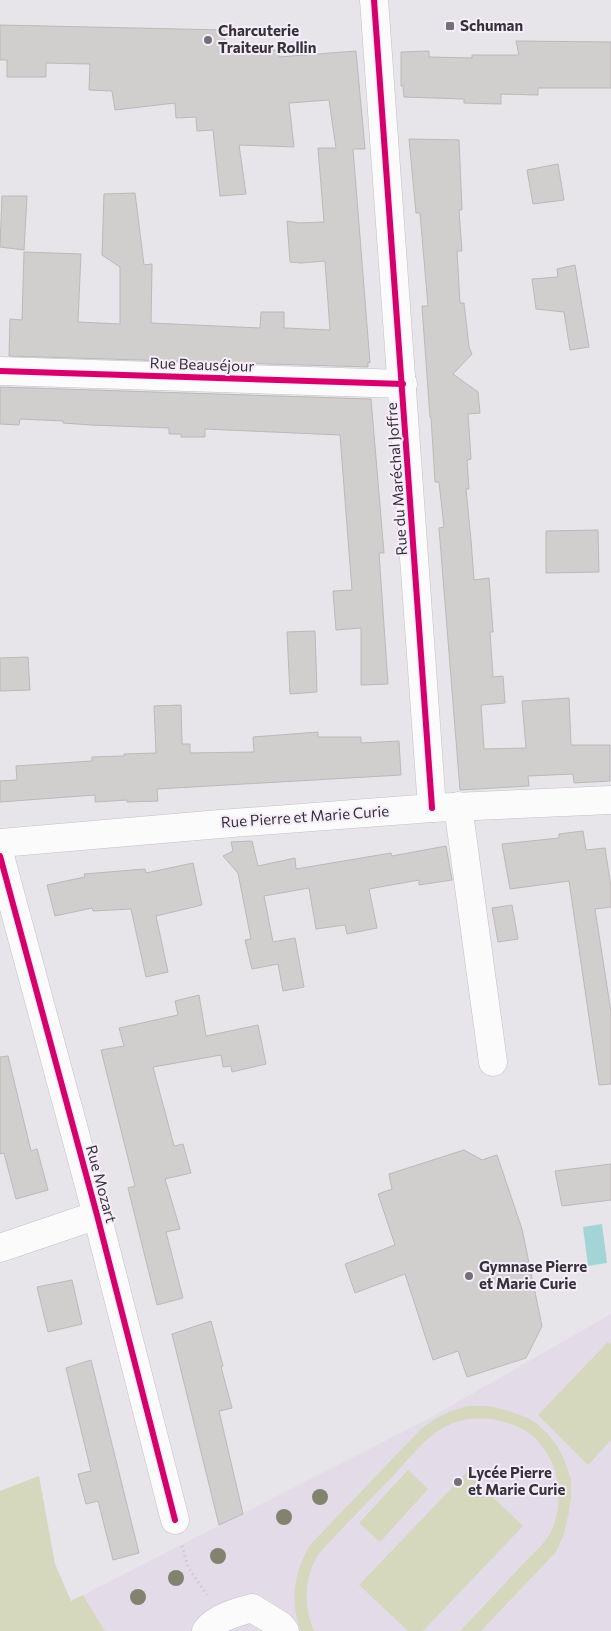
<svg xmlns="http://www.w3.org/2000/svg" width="611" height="1631" font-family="Commissioner,sans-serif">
<rect width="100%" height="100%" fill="#e7e4ea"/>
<!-- built -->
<polygon fill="#e4dbe9" points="611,1314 611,1631 105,1631 83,1595 428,1419"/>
<!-- green -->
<g fill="#d5d8bd">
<polygon points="608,1342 611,1344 611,1440 588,1465 538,1415"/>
<path d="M467,1406H488L506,1410L528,1418L536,1423L548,1434L558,1447L565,1461L571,1480V1496L569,1512L564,1534L556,1552L481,1631H460C480,1610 500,1589 520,1567C531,1556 545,1544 552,1530C560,1512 560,1489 555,1470C550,1456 539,1439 526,1431C504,1418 473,1414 449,1425C428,1434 411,1456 396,1473C370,1499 345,1526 320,1552C304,1576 303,1605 314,1631H301C289,1602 294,1571 310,1545L421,1429C436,1417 449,1411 467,1406Z"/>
<polygon points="408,1470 428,1489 380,1542 359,1523"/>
<polygon points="467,1472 523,1526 423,1631 408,1631 359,1585"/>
<polygon points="39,1476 55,1564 71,1601 83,1595 105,1631 0,1631 0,1491"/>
</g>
<!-- water -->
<polygon fill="#a3d5d7" points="602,1224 607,1263 588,1266 583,1227"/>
<!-- building -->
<g fill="#d1cece" stroke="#bcb9b8">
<polygon points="0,25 224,30 226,49 278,50 279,57 356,51 365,149 353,149 370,363 368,362 368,367 9,356 10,319 22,320 24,252 81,254 78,322 120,324 120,267 102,255 104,194 135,193 144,265 152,264 151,323 260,328 261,312 284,312 284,328 330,330 325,261 301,263 290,262 287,221 299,223 324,222 318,148 336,148 329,100 289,103 294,147 239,145 246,194 220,196 213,130 197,131 196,117 176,118 175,103 115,110 112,91 89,90 90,64 46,63 46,77 7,77 7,60 0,60"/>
<polygon points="516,41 611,42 611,88 538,88 538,95 501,94 501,104 464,103 464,99 404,97 403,86 401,86 401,52 429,51 429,57 472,58 472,55 519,55"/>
<polygon points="409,139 459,140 462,210 459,210 462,251 457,251 460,303 464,303 469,347 472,354 453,374 478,392 480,413 468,414 471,459 467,460 469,489 466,489 471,540 474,580 489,578 493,632 490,632 493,677 503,676 505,703 481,705 484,749 526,748 522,701 569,698 571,745 610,745 610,781 574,783 573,774 528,776 529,786 460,790 439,528 444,527 439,482 435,482 431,417 430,417 422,306 428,306 420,213 416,213"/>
<polygon points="558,164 564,200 533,204 527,170"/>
<polygon points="2,196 27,196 24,250 0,247"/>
<polygon points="575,265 589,347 570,350 564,312 536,309 532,279 558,277 557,269"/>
<polygon points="0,387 371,399 384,553 379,553 388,684 361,685 361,628 336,630 333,591 352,590 340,435 205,429 205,437 181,437 181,434 169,434 169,428 91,425 63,423 63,421 20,419 19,425 0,424"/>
<polygon points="598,530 599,572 546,573 546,531"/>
<polygon points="315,631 317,692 290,694 287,632"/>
<polygon points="28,657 30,690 0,691 0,658"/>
<polygon points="181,705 182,744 190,744 190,753 254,752 253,737 318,732 318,737 361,737 361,743 399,741 401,775 157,789 158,801 127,802 127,800 95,802 95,795 0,802 0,781 17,780 16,766 92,761 92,757 124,756 124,754 156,753 154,706"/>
<polygon points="583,831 586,850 605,848 611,887 611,907 595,909 611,1012 611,1084 599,1085 569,881 510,889 502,844 559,838 559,834"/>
<polygon points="252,841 258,866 295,858 296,869 391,853 392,856 446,846 452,880 419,885 419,880 369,889 377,928 347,934 345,925 316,929 309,888 264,896 273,942 295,938 304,987 283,991 278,964 252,969 245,940 251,939 238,873 223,856 233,851 231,842"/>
<polygon points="193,863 202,905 156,916 168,972 146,977 131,909 93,911 92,908 55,916 47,885 85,877 84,874 145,869 146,873"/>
<polygon points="512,905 518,939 498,942 492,908"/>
<polygon points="199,995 206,1036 258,1025 266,1064 232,1072 231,1066 223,1067 221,1055 153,1067 174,1146 183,1144 191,1173 165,1179 180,1229 166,1232 183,1298 157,1305 128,1188 135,1186 101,1050 124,1046 119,1028 178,1015 175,1001"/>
<polygon points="8,1056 31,1151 37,1149 48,1190 16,1199 4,1153 0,1154 0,1057"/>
<polygon points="464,1150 482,1160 497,1155 522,1229 542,1326 526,1358 467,1377 458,1351 433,1360 405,1274 355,1293 345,1264 395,1245 378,1194 392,1189 389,1174"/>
<polygon points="611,1164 611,1200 562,1206 555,1171"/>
<polygon points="72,1280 82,1324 48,1332 37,1287"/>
<polygon points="211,1321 223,1366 221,1367 232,1408 219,1411 243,1514 219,1525 172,1334"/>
<polygon points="91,1360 139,1553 113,1560 98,1501 86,1504 78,1474 91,1471 66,1368"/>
</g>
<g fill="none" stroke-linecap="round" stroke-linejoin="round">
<defs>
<g id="minor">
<polyline points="374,0 432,808"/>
<polyline points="0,371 403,384"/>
<polyline points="458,806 493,1062"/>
<polyline points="0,843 220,824 432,808 611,800"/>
<polyline points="0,856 97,1215 175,1520"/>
<polyline points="0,1248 97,1215"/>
<path d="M206,1631C215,1618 237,1612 252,1608L281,1626L285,1631"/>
</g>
</defs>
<!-- minor casing -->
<use href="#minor" stroke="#c3c0c6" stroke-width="29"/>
<!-- path -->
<polyline stroke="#c6c3c7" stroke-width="3" stroke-dasharray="1 4" stroke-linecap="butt" points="182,1546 188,1567 207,1595"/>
<!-- minor -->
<use href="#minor" stroke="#fbfbfc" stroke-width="28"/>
<defs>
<g id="cycleway">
<polyline points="374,0 432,808"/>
<polyline points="0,371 403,384"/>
<polyline points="0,856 97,1215 175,1520"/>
</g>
</defs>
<!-- cycleway casing -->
<use href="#cycleway" stroke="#f6edfb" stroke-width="9"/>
<!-- cycleway -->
<use href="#cycleway" stroke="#d6006c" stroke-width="6"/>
</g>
<!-- trees -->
<g fill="#82836e">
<circle cx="320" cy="1497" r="8"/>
<circle cx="284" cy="1517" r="8"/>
<circle cx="218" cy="1556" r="8"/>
<circle cx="176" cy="1578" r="8"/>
<circle cx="138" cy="1597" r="8"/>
</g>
<!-- markers -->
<g fill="#747176" stroke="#f6edfb" stroke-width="2">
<rect x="445" y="21" width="10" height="10" rx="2.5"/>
<circle cx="208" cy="40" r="5"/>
<circle cx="469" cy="1276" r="5"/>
<circle cx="458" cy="1482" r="5"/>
</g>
<g text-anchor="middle" stroke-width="4" stroke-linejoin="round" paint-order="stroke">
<!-- poi labels -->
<g font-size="15" font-weight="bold" fill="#363338" stroke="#f6edfb" text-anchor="start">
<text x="460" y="31">Schuman</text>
<text x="218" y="36">Charcuterie<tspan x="218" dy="17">Traiteur Rollin</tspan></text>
<text x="479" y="1272">Gymnase Pierre<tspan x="479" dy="17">et Marie Curie</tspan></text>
<text x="468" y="1478">Lycée Pierre<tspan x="468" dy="17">et Marie Curie</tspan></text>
</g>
<!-- street labels -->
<g font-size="15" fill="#363338" stroke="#f6edfb">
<text transform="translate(202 365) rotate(2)" y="5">Rue Beauséjour</text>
<text transform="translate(397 479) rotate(-94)" y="5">Rue du Maréchal Joffre</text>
<text transform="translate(305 817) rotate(-4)" y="5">Rue Pierre et Marie Curie</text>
<text transform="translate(101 1184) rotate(75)" y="5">Rue Mozart</text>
</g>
</g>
</svg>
